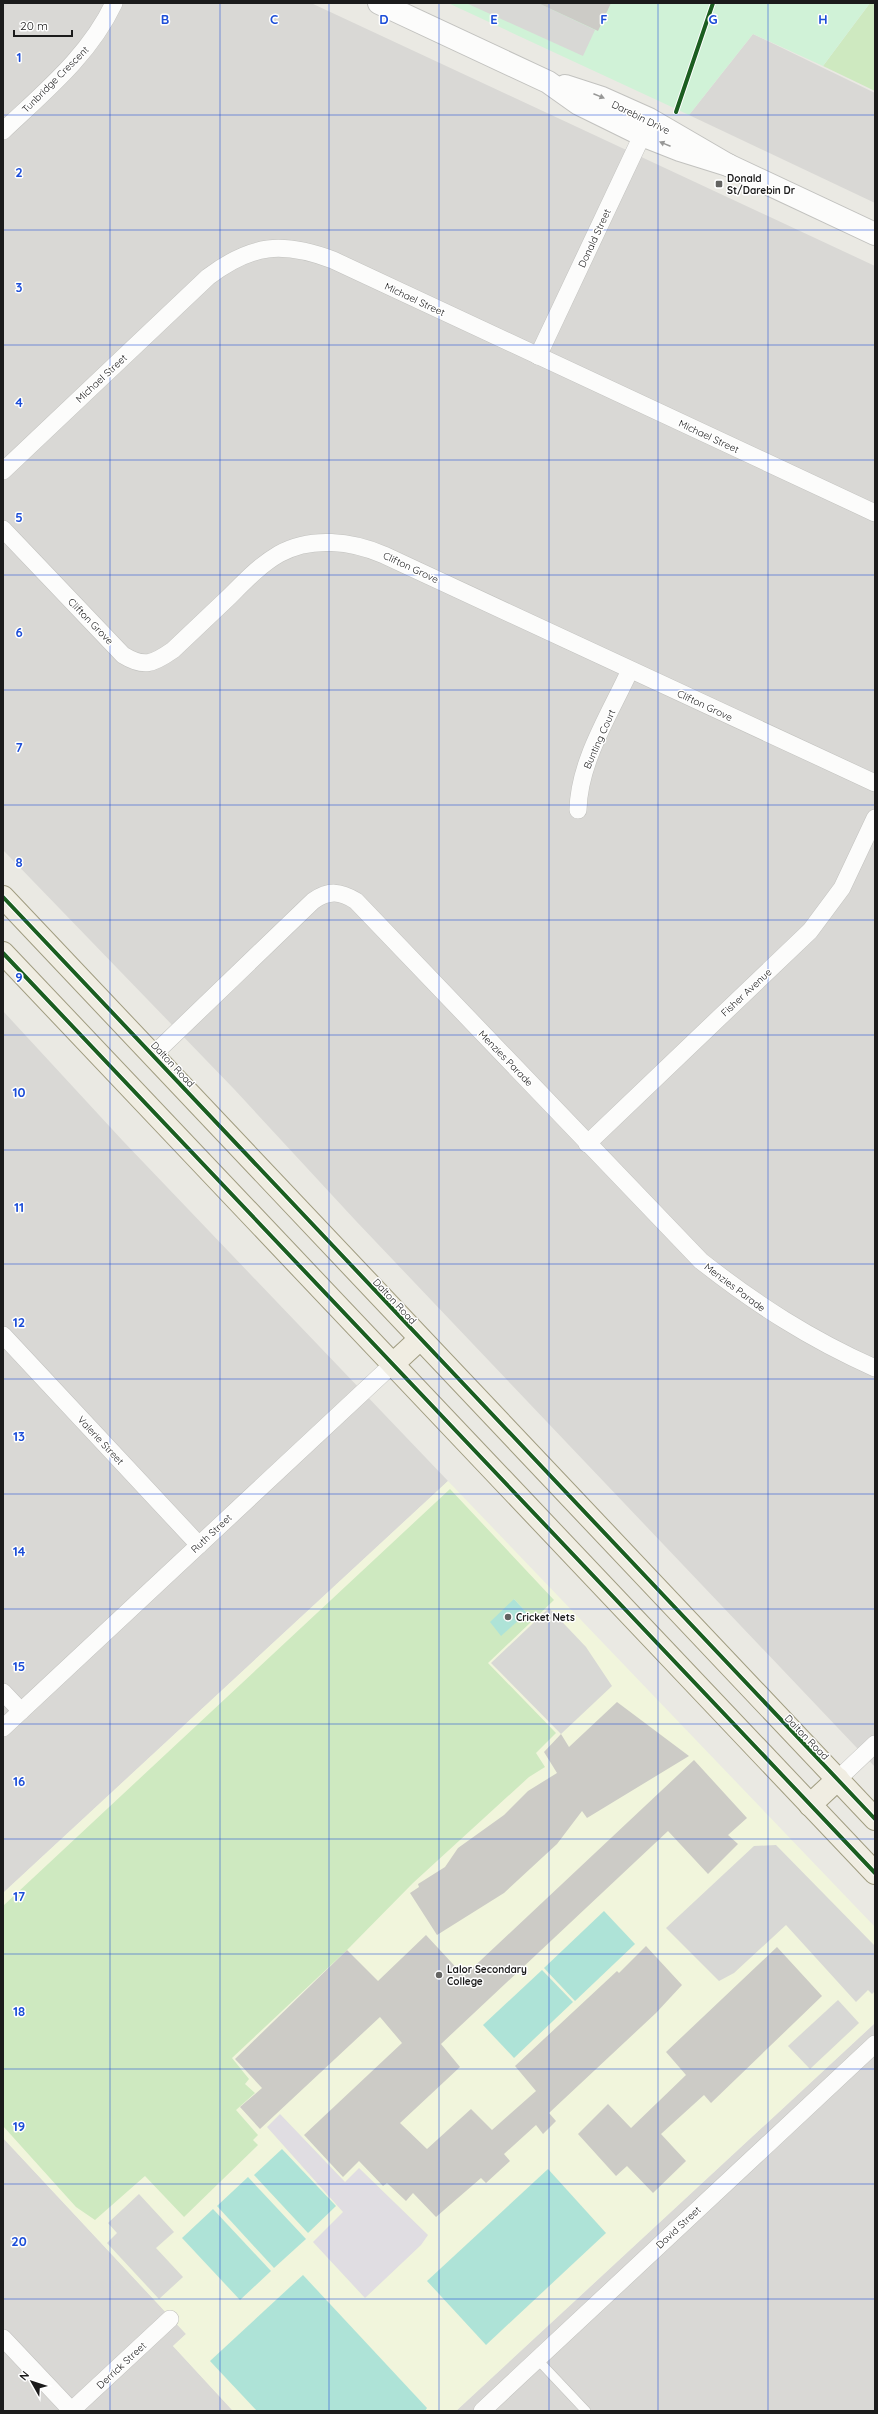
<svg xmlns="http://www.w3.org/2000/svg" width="878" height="2414" font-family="Quicksand,sans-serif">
<rect width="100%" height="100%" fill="#eae9e3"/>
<!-- residential -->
<g fill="#d9d8d5">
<polygon points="3,3 311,3 875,266 875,1767 356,1221 234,1089 3,850"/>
<polygon points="753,34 875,93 875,203 689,115"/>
<polygon points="3,1011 123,1141 448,1481 3,1893"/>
<polygon points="875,2023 875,2411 456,2411"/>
<polygon points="3,2138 186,2334 173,2346 233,2411 3,2411"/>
</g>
<!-- education -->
<polygon fill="#f1f5dc" points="448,1481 875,1927 875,2023 456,2411 233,2411 173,2346 186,2334 3,2138 3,1893"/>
<!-- grass -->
<g fill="#cee9c0" fill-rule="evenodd">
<polygon points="870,3 875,3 875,91 823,66"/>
<path d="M450,1489L554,1600L488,1663L556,1733L536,1753L545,1767L529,1777L413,1883L347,1950L232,2058L249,2079L245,2084L255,2093L236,2110L258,2135L253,2140L258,2145L184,2217L145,2176L95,2220L76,2207L3,2126V1906ZM514,1599L527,1613L501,1635Z"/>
</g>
<!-- park -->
<polygon fill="#d0f2d7" points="448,3 870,3 823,66 753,34 689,115"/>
<!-- pitch -->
<g fill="#aee3d7">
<polygon points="514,1599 527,1613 501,1636 490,1622"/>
<polygon points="604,1911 635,1944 575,2001 544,1968"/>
<polygon points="542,1970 573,2002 514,2058 483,2025"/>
<polygon points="282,2149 336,2206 308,2233 254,2175"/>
<polygon points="548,2169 606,2233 486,2345 427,2281"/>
<polygon points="248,2177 306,2239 274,2268 217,2206"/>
<polygon points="213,2209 271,2271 240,2300 182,2238"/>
<polygon points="303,2275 427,2408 425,2411 257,2411 210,2361"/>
</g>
<!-- parking -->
<g fill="#d8d8d5">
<polygon points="466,3 538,3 595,30 583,56"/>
<polygon points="549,1608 586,1647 612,1686 561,1734 491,1663"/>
<polygon points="776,1845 875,1946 875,1991 872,1994 868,1990 856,2002 786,1925 734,1973 719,1981 666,1928 754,1846"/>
<polygon points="838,2000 859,2023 810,2069 788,2046"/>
<polygon points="139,2194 174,2232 156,2248 183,2277 159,2299 107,2243 117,2233 108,2223"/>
</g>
<!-- plaza -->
<polygon fill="#e0dde2" points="280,2114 345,2182 359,2168 428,2235 421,2245 365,2298 313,2242 343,2212 267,2127"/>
<!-- building -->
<g fill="#cccbc6">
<polygon points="538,3 611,3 598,31"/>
<polygon points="617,1702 689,1756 587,1818 582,1811 557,1844 504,1893 437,1935 410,1893 419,1887 418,1884 445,1867 458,1848 504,1815 528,1791 557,1773 544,1752 561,1734 569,1747"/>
<polygon points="694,1760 747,1818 728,1835 738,1844 708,1874 668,1831 441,2044 460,2067 400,2123 427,2149 471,2109 492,2130 536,2091 515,2066 617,1971 619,1973 646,1946 682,1985 656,2013 549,2113 556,2121 543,2134 536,2125 504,2154 510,2161 486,2183 481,2178 436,2217 413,2193 406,2201 387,2183 383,2186 359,2161 343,2177 304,2135 402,2043 380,2017 260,2129 240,2107 262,2088 235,2059 347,1950 378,1981 426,1935 464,1976"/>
<polygon points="777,1947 822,1996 711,2103 704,2095 661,2134 686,2161 653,2193 627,2166 616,2176 578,2134 608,2104 631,2128 686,2075 666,2052"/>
</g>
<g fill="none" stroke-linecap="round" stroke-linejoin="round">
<defs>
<polyline id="service" points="537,2359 586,2411"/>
<g id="minor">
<path d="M3,131C44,92 89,56 114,3"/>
<polyline points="538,356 647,125"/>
<path d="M3,471L208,277C252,244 282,241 333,260L875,513"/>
<path d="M3,529L123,655C144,668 153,664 173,650C192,632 211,614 230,596C245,581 260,565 279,554C311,536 352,541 384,555L875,783"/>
<path d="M578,810C579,761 610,714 630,670"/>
<path d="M153,1055L313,901C329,890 340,891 356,901L701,1261C757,1305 810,1339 875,1368"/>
<polyline points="587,1144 810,931 842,888 875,818"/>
<polyline points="3,1335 199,1545"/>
<polyline points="3,1692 21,1711"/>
<polyline points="3,1728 393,1364"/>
<polyline points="838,1779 875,1744"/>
<polyline points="3,2338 72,2411"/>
<polyline points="71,2411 170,2319"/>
<polyline points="482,2411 875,2044"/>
</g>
<g id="tertiary">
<polyline points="379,3 548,82 579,104 642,135 680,150 728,165"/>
<polyline points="565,86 602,98 649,119 728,165 875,234"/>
</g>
<g id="primary">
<polyline points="3,897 875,1819"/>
<polyline points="3,953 875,1873"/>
<polyline points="393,1364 420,1339"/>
<polyline points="810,1805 838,1779"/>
</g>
</defs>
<!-- service casing -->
<use href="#service" stroke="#c2c2bf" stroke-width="10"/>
<!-- minor casing -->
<use href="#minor" stroke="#c2c2bf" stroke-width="18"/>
<!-- tertiary casing -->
<use href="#tertiary" stroke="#c2c2bf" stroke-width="24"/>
<!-- primary casing -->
<use href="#primary" stroke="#a09c80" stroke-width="24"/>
<!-- service -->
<use href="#service" stroke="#fcfcfb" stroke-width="9"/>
<!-- minor -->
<use href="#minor" stroke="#fcfcfb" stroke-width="17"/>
<!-- tertiary -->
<use href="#tertiary" stroke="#fcfcfb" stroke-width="22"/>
<!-- primary -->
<use href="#primary" stroke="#f0ede2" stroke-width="22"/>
<defs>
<g id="cycleway">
<polyline points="676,112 713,3"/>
<polyline points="3,897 875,1819"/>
<polyline points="3,953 875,1873"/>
</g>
</defs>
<!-- cycleway casing -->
<use href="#cycleway" stroke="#fff" stroke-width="6"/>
<!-- cycleway -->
<use href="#cycleway" stroke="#1b5e20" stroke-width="4"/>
</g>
<!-- one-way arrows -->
<defs><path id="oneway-solid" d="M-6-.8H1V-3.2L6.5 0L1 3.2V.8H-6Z"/></defs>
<g fill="#979796">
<use href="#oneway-solid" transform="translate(599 96) rotate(22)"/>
<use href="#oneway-solid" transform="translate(665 144) rotate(-158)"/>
</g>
<!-- grid -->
<path fill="none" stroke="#1d4ed8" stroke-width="1" stroke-opacity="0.55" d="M110,3V2411M220,3V2411M329,3V2411M439,3V2411M549,3V2411M658,3V2411M768,3V2411M3,115H875M3,230H875M3,345H875M3,460H875M3,575H875M3,690H875M3,805H875M3,920H875M3,1035H875M3,1150H875M3,1264H875M3,1379H875M3,1494H875M3,1609H875M3,1724H875M3,1839H875M3,1954H875M3,2069H875M3,2184H875M3,2299H875"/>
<!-- markers -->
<g fill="#636361" stroke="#fff" stroke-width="1.5">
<rect x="715" y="180" width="8" height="8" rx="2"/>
<circle cx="508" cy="1617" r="4"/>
<circle cx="439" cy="1975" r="4"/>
</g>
<g text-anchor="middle" stroke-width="3" stroke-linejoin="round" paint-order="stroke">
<!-- street labels -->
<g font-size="10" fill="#1b1b1b" stroke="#fff">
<text transform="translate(55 79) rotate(-45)" y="4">Tunbridge Crescent</text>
<text transform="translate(641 117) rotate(26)" y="4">Darebin Drive</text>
<text transform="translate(594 238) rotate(-65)" y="4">Donald Street</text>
<text transform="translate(415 299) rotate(25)" y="4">Michael Street</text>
<text transform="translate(101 378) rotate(-43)" y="4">Michael Street</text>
<text transform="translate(709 436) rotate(25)" y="4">Michael Street</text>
<text transform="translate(411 567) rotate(25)" y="4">Clifton Grove</text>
<text transform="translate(91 621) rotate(46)" y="4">Clifton Grove</text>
<text transform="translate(705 705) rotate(25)" y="4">Clifton Grove</text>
<text transform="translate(599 739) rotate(-66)" y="4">Bunting Court</text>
<text transform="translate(746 992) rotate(-43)" y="4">Fisher Avenue</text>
<text transform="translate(506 1058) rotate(46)" y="4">Menzies Parade</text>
<text transform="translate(173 1064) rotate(47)" y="4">Dalton Road</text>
<text transform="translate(735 1287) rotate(37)" y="4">Menzies Parade</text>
<text transform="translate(395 1301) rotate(47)" y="4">Dalton Road</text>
<text transform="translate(101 1440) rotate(47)" y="4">Valerie Street</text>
<text transform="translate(211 1533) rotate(-43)" y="4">Ruth Street</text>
<text transform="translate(807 1737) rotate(46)" y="4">Dalton Road</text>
<text transform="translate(678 2227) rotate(-43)" y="4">David Street</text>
<text transform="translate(121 2365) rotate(-43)" y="4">Derrick Street</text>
</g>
<!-- poi labels -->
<g font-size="10" font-weight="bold" fill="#1b1b1b" stroke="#fff" text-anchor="start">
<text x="727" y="182">Donald<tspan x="727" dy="12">St/Darebin Dr</tspan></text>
<text x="516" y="1621">Cricket Nets</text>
<text x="447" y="1973">Lalor Secondary<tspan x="447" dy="12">College</tspan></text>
</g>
</g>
<g font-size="13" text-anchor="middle" font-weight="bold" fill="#1d4ed8" stroke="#fff" stroke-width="3" stroke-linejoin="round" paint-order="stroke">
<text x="165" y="24">B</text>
<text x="274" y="24">C</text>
<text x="384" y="24">D</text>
<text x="494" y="24">E</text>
<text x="604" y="24">F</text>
<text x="713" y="24">G</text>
<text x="823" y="24">H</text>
<text x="19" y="62">1</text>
<text x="19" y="177">2</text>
<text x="19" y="292">3</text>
<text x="19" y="407">4</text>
<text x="19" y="522">5</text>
<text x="19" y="637">6</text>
<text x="19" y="752">7</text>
<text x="19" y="867">8</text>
<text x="19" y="982">9</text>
<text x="19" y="1097">10</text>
<text x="19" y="1212">11</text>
<text x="19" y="1327">12</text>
<text x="19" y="1441">13</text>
<text x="19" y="1556">14</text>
<text x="19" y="1671">15</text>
<text x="19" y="1786">16</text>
<text x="19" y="1901">17</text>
<text x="19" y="2016">18</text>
<text x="19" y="2131">19</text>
<text x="19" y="2246">20</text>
</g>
<!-- border -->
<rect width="878" height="2414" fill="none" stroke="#1b1b1b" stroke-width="8"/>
<!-- north arrow -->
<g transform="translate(32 2382) rotate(309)" stroke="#ffffff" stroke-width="3" paint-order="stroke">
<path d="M0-3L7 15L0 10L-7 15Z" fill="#1b1b1b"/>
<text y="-6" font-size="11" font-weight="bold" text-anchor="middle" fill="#1b1b1b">N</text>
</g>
<!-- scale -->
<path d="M14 30v6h58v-6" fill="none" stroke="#1b1b1b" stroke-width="2"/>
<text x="20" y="30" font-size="12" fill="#1b1b1b" stroke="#ffffff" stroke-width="3" paint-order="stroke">20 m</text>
</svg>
